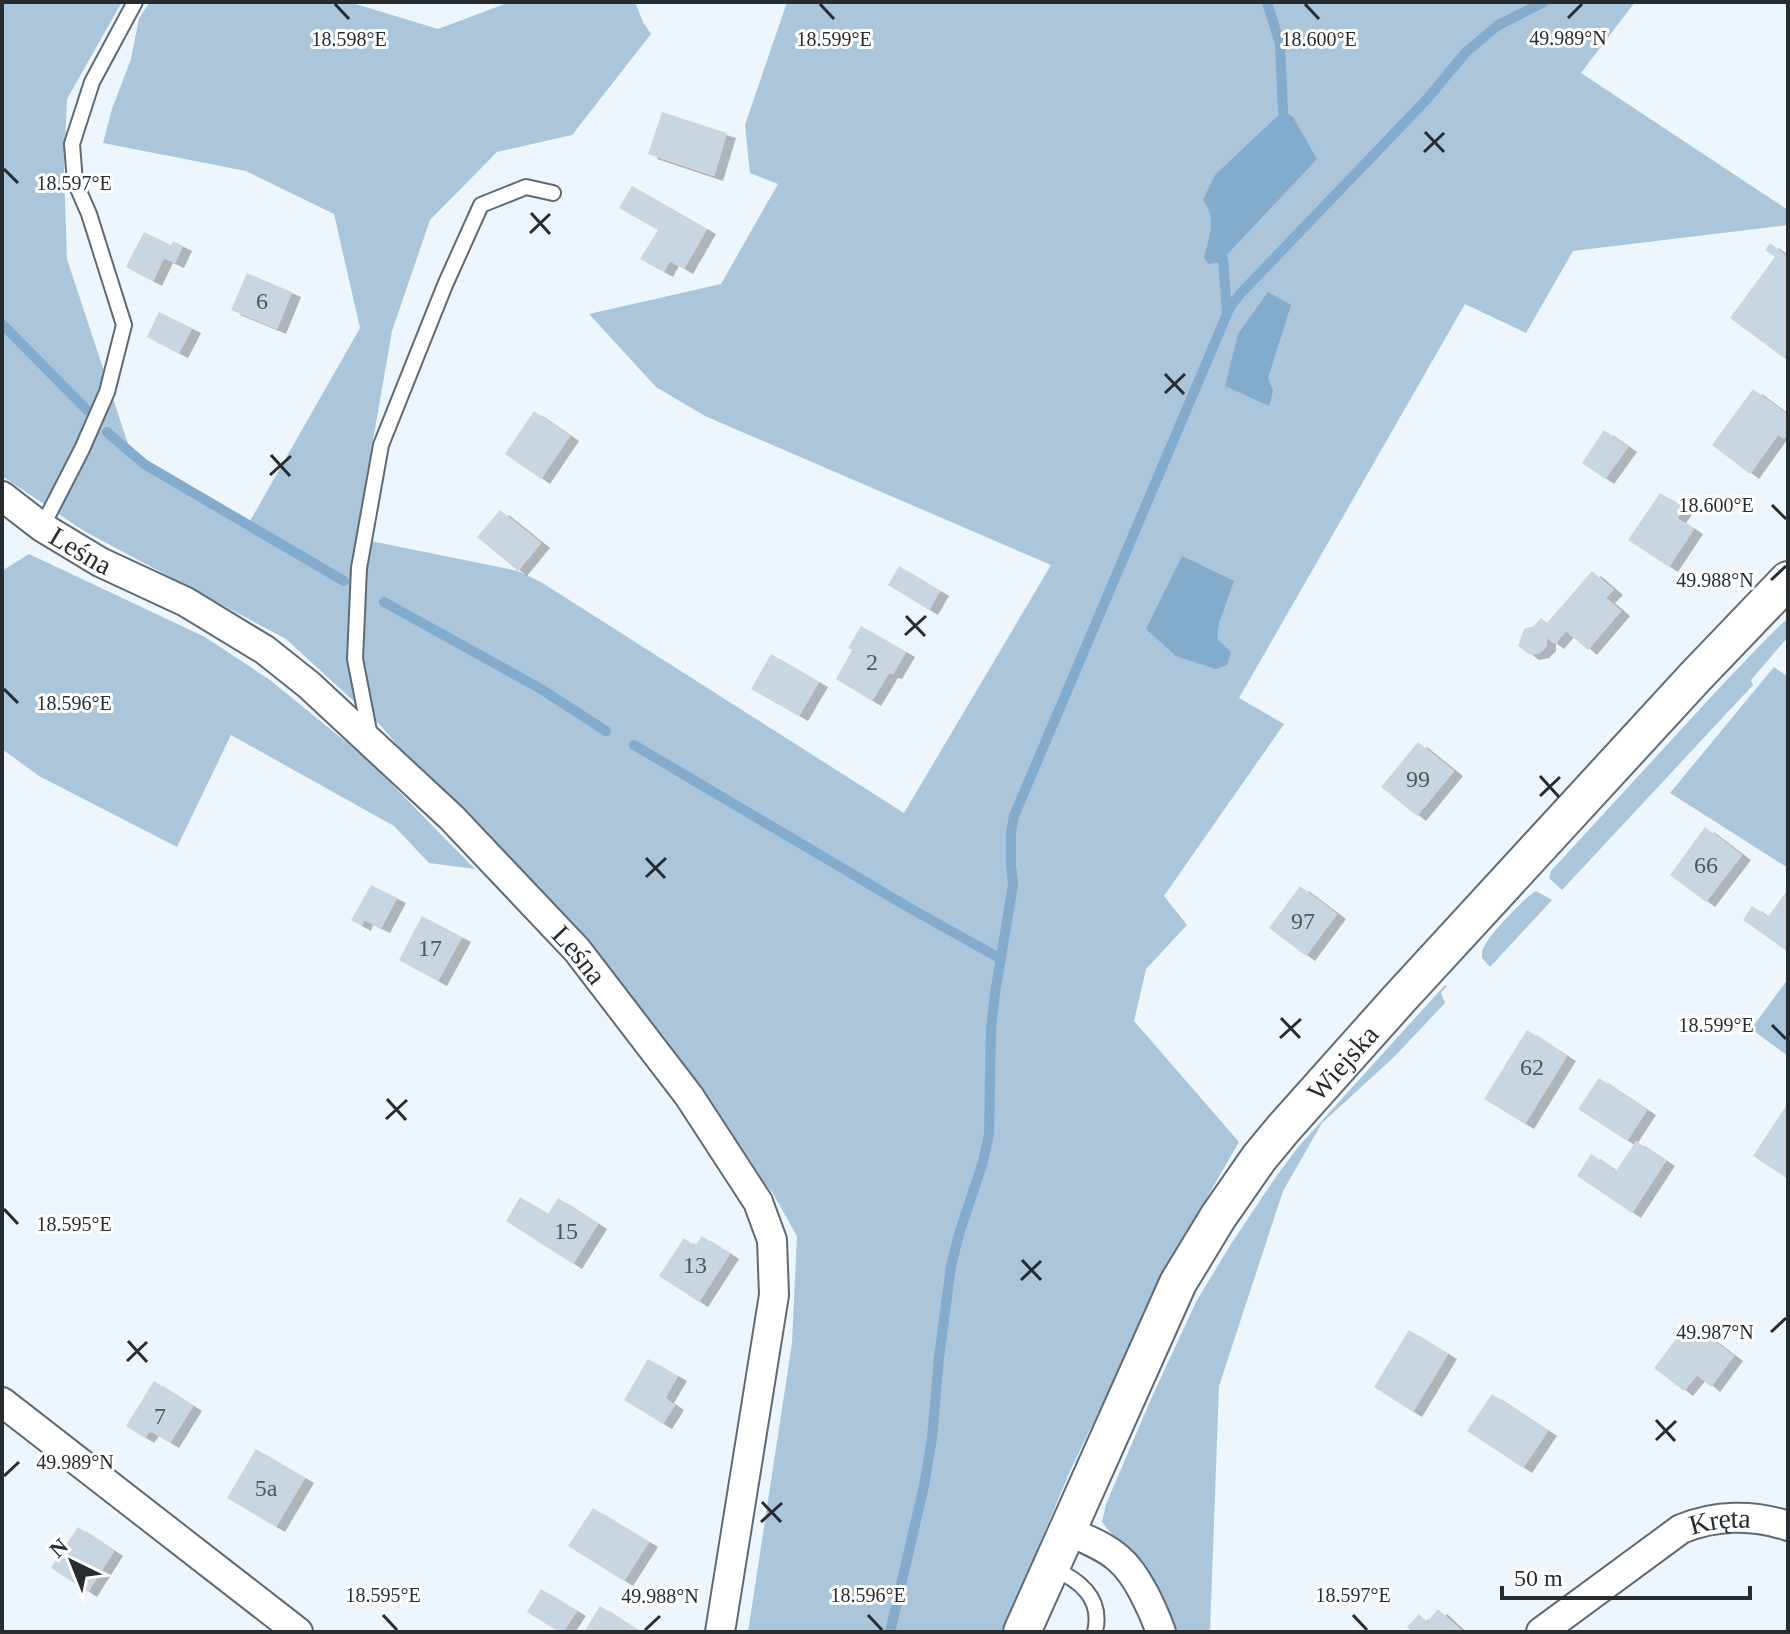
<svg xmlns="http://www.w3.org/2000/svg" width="1790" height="1634" font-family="'Times New Roman',serif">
<defs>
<filter id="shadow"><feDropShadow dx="9" dy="5" stdDeviation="0" flood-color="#0004"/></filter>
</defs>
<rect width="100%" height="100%" fill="#edf6fd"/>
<!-- green -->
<g fill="#abc5db">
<polygon points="2,2 122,2 67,99 64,171 67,259 130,450 250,521 360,328 334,214 246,171 103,143 112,109 131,59 139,18 150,2 349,2 438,29 510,2 635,2 643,22 651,34 572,135 497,152 430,220 392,331 356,538 518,571 541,582 904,813 1051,565 705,416 656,387 589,314 721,284 778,184 750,173 745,125 787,2 1635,2 1581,73 1788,210 1788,225 1573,251 1526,333 1465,304 1239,698 1284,724 1164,896 1187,925 1146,969 1134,1021 1239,1142 1180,1244 1070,1471 1003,1632 748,1632 792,1343 797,1236 772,1192 382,727 286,639 84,531 2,476"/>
<polygon points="29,554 205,637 270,680 367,759 475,869 429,863 394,826 231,735 177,847 39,776 2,749 2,574 5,569"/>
<polygon points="1788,618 1788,637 1751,680 1753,685 1562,890 1549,878 1551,871 1722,685 1768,637"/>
<polygon points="1774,667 1788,677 1788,868 1670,793"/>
<path d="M1536,891L1552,900L1490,967L1482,958C1482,951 1481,952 1485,945C1490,934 1526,896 1536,891Z"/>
<polygon points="1788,979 1788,1056 1751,1029"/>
<path d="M1445,985L1447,986L1441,993L1445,1003L1394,1057L1322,1123L1283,1191L1219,1386L1210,1632H1174C1162,1588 1129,1557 1102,1522L1106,1504L1151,1399L1197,1300L1231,1244L1275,1178L1299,1146Z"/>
</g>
<!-- water -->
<g fill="#82abcc">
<path d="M1283,111L1293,117L1317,159L1220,262L1209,264L1204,258C1209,238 1217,217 1203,200L1215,175Z"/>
<polygon points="1268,292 1291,305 1268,378 1273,391 1269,406 1225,386 1238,334"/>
<polygon points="1182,556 1234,581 1219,623 1217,639 1231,652 1227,665 1216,669 1176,656 1146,629"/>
</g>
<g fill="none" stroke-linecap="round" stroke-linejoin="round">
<!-- stream -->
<g stroke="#82abcc" stroke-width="10">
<polyline points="1267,2 1280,44 1283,111"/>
<polyline points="1223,259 1227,312"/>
<polyline points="2,324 87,410"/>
<polyline points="107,432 144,464 344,581"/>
<polyline points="384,602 541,689 606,731"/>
<polyline points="634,745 908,907 1001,959"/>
<polyline points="890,1632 924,1486 932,1438 939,1358 951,1266 959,1234 983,1162 989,1134 991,1029 995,993 1013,885 1011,865 1011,832 1014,816 1230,307 1240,294 1384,144 1427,99 1466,52 1497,26 1544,2"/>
</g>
</g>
<!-- building -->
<g fill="#c8d6e2" filter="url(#shadow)">
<polygon points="662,112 727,133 714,176 648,154"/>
<polygon points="632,186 707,229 684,269 670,261 664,272 640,259 658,230 619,208"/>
<polygon points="144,232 171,245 173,241 183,246 175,263 164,258 153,281 126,267"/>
<polygon points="1770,243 1788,257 1788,361 1730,318 1775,257 1765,250"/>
<polygon points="247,273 292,292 277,329 231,310"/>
<polygon points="159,312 192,328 179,353 147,337"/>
<polygon points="1753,389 1788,415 1788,433 1784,439 1778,435 1750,474 1712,445"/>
<polygon points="534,411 570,436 541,479 505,454"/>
<polygon points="1604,430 1628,447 1605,479 1582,463"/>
<polygon points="1660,493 1684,508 1677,518 1694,529 1669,567 1628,540"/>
<polygon points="500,510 541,543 518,571 477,537"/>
<polygon points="899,566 940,591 929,610 888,585"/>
<polygon points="1592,571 1614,590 1606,598 1621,611 1588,650 1566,631 1555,644 1547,638 1547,646 1540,653 1530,655 1518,646 1524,629 1534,626 1541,618 1547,623"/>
<polygon points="861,626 906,652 893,674 889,673 872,701 836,679 852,650 848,648"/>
<polygon points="771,654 819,682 799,716 751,689"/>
<polygon points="1418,742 1454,771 1417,816 1381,787"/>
<polygon points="1705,827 1742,855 1706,902 1670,875"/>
<polygon points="371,885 397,898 381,928 364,920 362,926 351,920"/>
<polygon points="1300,886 1337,914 1306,956 1269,928"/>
<polygon points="1788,889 1788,952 1743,920 1752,906 1768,917"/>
<polygon points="422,916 462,937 438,981 399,960"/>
<polygon points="1527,1030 1567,1056 1525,1124 1484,1099"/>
<polygon points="1599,1078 1647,1110 1627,1141 1578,1109"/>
<polygon points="1788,1103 1788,1179 1753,1156"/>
<polygon points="1636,1141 1666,1161 1632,1213 1577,1176 1591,1154 1616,1171"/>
<polygon points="520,1197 548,1214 558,1198 598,1224 573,1264 506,1221"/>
<polygon points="702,1236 730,1254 699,1302 659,1276 684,1238 695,1246"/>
<polygon points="1689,1322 1734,1356 1711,1387 1697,1375 1684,1391 1654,1368"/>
<polygon points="1409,1330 1448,1354 1413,1412 1374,1387"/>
<polygon points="648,1359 678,1376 665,1398 675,1405 663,1424 624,1400"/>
<polygon points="154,1381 193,1406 170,1443 150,1431 145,1438 126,1426"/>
<polygon points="1492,1394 1548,1431 1523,1468 1467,1431"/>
<polygon points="256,1449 305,1478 276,1527 227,1498"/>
<polygon points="593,1508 649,1542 624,1581 568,1546"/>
<polygon points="78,1527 114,1551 88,1592 51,1568"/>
<polygon points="541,1589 577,1611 563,1632 559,1632 527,1612"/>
<polygon points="600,1606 640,1632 584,1632"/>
<polygon points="1438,1609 1463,1632 1412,1632 1407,1627 1419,1614 1427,1622"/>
</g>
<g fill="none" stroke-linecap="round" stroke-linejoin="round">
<defs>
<g id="service">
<polyline points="42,527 82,449 107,392 124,325 89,214 75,182 72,144 92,82 135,2"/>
<polyline points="370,736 355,659 359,568 381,445 445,285 481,205 526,187 553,193"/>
<path d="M1052,1568C1080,1580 1103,1598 1095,1632"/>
</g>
<g id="minor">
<path id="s1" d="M2,496L42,527L100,562L186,602L265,650L309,685L452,818L577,950L689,1096L758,1202L772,1240L774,1295L720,1632"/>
<polyline points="2,1402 298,1632"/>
<path d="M1068,1531C1085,1539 1105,1546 1119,1559C1137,1574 1153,1610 1161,1632"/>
<path id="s2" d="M1541,1632L1681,1529C1715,1515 1753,1514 1788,1526"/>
</g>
<g id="tertiary">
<path id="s3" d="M1022,1632L1178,1283L1218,1217L1259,1158L1283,1129L1399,999L1696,676L1788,580"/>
</g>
</defs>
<!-- service casing -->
<use href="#service" stroke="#5e6b75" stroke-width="18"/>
<!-- minor casing -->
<use href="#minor" stroke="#5e6b75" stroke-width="32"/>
<!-- tertiary casing -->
<use href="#tertiary" stroke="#5e6b75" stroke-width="40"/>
<!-- service -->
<use href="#service" stroke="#fff" stroke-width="14"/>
<!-- minor -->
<use href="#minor" stroke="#fff" stroke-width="28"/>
<!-- tertiary -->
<use href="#tertiary" stroke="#fff" stroke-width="36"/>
</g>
<!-- ticks -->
<path fill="none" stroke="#272c31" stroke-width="3" d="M335,4L349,19M820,4L834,19M1305,4L1319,19M1568,18L1582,4M1425,132L1444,152M1424,152L1444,133M4,169L18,183M531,213L550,234M530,233L550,214M1165,374L1184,394M1165,393L1185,374M271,455L290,476M270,475L291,456M1772,505L1786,519M1771,580L1786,566M906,616L925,636M905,635L926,616M4,689L18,703M1540,776L1559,797M1540,796L1560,777M646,858L665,878M646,877L666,858M1281,1018L1300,1038M1772,1025L1786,1039M1280,1038L1301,1019M387,1099L406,1120M386,1119L407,1100M4,1209L18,1224M1022,1260L1041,1280M1021,1280L1041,1261M1771,1332L1786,1318M128,1341L147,1362M127,1361L147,1342M1656,1420L1675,1441M1656,1440L1676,1421M4,1476L19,1462M762,1502L781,1522M761,1522L782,1503M383,1615L397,1630M868,1615L882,1630M1353,1615L1367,1630M645,1630L660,1616"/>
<g text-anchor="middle" stroke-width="6" stroke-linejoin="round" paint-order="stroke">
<!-- number labels -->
<g font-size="24" fill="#4f565d">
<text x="262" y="309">6</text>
<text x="872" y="670">2</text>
<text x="1418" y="787">99</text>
<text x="1706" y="873">66</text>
<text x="1303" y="929">97</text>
<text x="430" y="956">17</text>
<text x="1532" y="1075">62</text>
<text x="566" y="1239">15</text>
<text x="695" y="1273">13</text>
<text x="160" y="1424">7</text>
<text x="266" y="1496">5a</text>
</g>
<!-- street labels -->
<g font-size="28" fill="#272c31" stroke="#fff">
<text dy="10" stroke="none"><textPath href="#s1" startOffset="96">Leśna</textPath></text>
<text dy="10" stroke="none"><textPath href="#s1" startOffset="744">Leśna</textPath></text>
<text dy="10" stroke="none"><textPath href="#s3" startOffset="658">Wiejska</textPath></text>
<text dy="10" stroke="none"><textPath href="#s2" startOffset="214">Kręta</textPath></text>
</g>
</g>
<g font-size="20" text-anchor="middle" fill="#272c31" stroke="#fff" stroke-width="6" stroke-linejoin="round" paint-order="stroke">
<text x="1568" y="45">49.989°N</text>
<text x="349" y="46">18.598°E</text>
<text x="834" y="46">18.599°E</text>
<text x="1319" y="46">18.600°E</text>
<text x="74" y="190">18.597°E</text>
<text x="1716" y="512">18.600°E</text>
<text x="1715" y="587">49.988°N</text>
<text x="74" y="710">18.596°E</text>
<text x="1716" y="1032">18.599°E</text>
<text x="74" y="1231">18.595°E</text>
<text x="1715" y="1339">49.987°N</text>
<text x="75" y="1469">49.989°N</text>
<text x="383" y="1602">18.595°E</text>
<text x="868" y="1602">18.596°E</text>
<text x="1353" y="1602">18.597°E</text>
<text x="660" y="1603">49.988°N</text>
</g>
<!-- border -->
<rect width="1790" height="1634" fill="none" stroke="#272c31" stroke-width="8"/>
<!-- north arrow -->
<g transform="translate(72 1562) rotate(317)" stroke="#ffffff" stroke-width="6" paint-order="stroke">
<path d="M0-6L14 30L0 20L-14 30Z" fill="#272c31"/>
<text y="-12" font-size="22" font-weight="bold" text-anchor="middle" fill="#272c31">N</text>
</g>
<!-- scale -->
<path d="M1502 1586v12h248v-12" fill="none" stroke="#272c31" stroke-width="4"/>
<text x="1514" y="1586" font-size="24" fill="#272c31" stroke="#ffffff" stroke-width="6" paint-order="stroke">50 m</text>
</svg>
